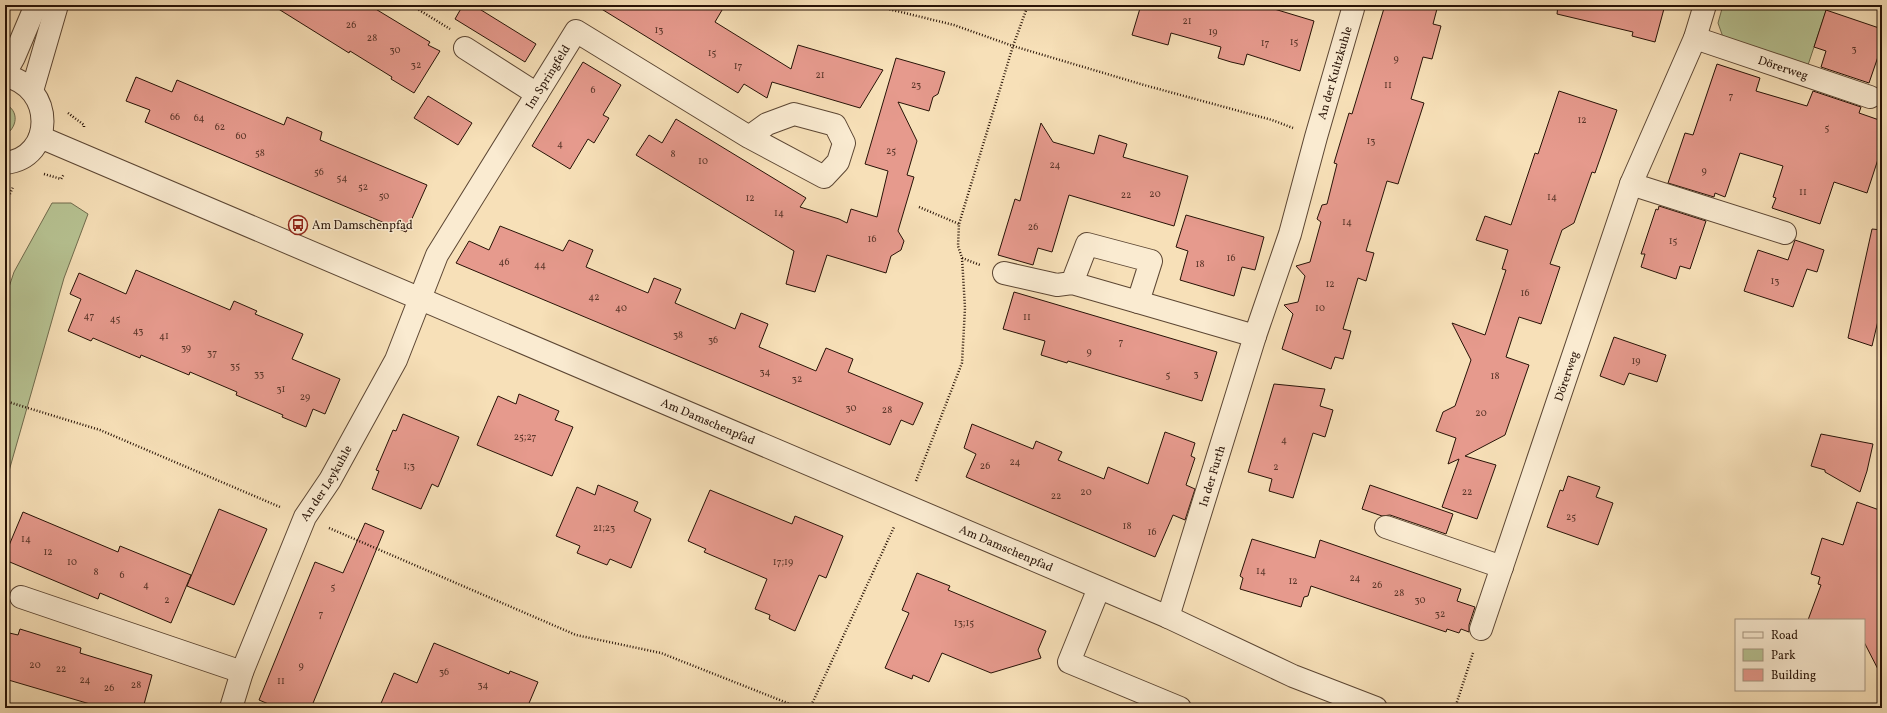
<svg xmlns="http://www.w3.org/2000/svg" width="1887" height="713" font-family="Vollkorn,serif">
<rect width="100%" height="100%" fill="#f7e0b8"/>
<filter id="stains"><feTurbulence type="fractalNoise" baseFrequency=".005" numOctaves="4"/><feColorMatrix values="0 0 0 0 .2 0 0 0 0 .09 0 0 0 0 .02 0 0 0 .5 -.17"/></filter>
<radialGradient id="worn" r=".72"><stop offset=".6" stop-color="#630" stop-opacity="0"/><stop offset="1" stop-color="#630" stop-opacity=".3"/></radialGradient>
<!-- green -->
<g fill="#b7c393" stroke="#706b4d">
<polygon points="1723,5 1828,5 1807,68 1724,40 1718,23"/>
<path d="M5,104C20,111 17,128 5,135Z"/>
<polygon points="52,203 71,203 88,214 64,278 5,485 5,299 14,272"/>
</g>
<!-- building -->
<g fill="#e69a8d" stroke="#281307">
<polygon points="272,5 369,5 430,42 428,45 440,51 414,93 391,79 392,77 350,51 349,53"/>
<polygon points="463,5 473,5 536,44 525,62 455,19"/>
<polygon points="595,5 725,5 715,22 791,69 798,45 883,70 860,108 772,82 767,98 744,84 738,93"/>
<polygon points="1141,5 1261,5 1314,21 1300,71 1247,54 1244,65 1231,62 1218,58 1221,47 1171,33 1168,45 1132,35"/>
<polygon points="1385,5 1438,5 1433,24 1441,26 1432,59 1423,57 1411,99 1424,103 1398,184 1387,181 1366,251 1374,253 1366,281 1358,278 1343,329 1351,331 1343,359 1335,357 1331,369 1282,349 1293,314 1284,305 1298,302 1305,276 1296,266 1310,262 1321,222 1317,219 1322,205 1327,204 1337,164 1334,163 1349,113 1352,114"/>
<polygon points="1558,5 1665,5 1655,42 1632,36 1633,32 1557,14"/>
<polygon points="1826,10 1882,29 1882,45 1869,83 1821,67 1826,51 1814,47"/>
<polygon points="896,58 945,72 938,94 933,97 929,111 898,102 917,141 907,175 914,177 898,231 904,241 901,250 891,256 886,273 827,255 815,292 786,284 794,251 636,155 649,135 662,143 676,119 806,198 800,207 839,219 847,223 851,209 877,217 888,171 865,164"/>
<polygon points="583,62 621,85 603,115 609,118 594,143 588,139 570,169 532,146"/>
<polygon points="1717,64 1760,78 1756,91 1807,106 1813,91 1861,107 1859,113 1882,121 1882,147 1867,193 1834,182 1820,224 1772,208 1776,198 1773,197 1783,166 1740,153 1725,197 1715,193 1714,197 1668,183 1685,133 1693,135"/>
<polygon points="136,77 172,92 177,80 284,125 287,117 322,132 320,140 427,185 406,232 145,122 150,110 126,101"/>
<polygon points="1559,91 1617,110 1595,173 1592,172 1574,223 1562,230 1550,264 1560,267 1541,324 1519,317 1506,357 1529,365 1505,435 1465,456 1496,465 1477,519 1442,507 1459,459 1448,464 1456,438 1436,431 1443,412 1455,406 1471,360 1452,323 1485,335 1506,270 1502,269 1508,250 1476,240 1485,216 1511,225 1535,153 1538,154"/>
<polygon points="428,96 472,123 458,145 414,118"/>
<polygon points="1041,123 1053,142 1094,154 1099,135 1127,144 1123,157 1188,176 1174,226 1069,195 1052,252 1038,248 1033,265 998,255 1015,199 1020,201"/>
<polygon points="1659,206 1706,221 1690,269 1680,266 1676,279 1641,267 1645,254 1641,254 1656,209 1658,210"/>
<polygon points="1186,215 1264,237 1255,270 1242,267 1234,296 1180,280 1188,251 1176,247"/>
<polygon points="500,226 563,251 569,240 593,250 586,267 648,293 654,278 681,289 675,303 735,329 741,313 768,324 759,347 816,371 826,348 853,359 848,372 923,403 913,425 901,420 890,445 456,263 469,241 489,250"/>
<polygon points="1872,229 1882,230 1882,304 1872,346 1848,338"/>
<polygon points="1795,240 1824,250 1817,272 1807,269 1793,307 1744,291 1758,250 1788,260"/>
<polygon points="136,270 230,310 234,301 257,311 255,314 303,334 292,359 340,379 325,414 313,409 306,427 282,417 283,415 236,395 237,392 190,372 189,375 141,355 140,358 93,338 91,341 68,331 81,299 70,294 79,273 126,294"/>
<polygon points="1014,292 1217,352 1202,401 1068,361 1067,363 1041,355 1045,341 1003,329"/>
<polygon points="1614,337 1666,355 1657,382 1629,373 1624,385 1600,376"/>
<polygon points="1274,384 1325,389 1320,406 1333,410 1325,437 1313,433 1293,498 1269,491 1272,479 1248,472"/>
<polygon points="519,394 559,411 555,420 573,427 552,476 477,445 498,396 516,404"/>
<polygon points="403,414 459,437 438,487 432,484 421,509 372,489 379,471 376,470 393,430 396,431"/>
<polygon points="972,424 1033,449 1036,441 1062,452 1058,460 1104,479 1108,467 1148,484 1165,432 1195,443 1191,456 1195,458 1186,485 1195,489 1185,520 1173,515 1155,557 966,477 976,454 964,448"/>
<polygon points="1821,434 1873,444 1867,471 1860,492 1825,472 1825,470 1811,466"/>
<polygon points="1568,476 1600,487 1596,497 1613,503 1598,545 1547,527 1560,490 1563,491"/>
<polygon points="598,485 638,502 634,511 651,519 631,568 610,559 607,565 577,553 580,546 556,536 577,487 595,495"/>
<polygon points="1370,485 1453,514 1446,534 1390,515 1382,516 1362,509"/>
<polygon points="710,490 792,524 795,516 843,536 826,578 819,575 795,631 769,619 770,615 755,609 767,579 704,552 706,549 688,541"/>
<polygon points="1857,502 1882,511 1882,677 1864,642 1864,620 1808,620 1821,585 1818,584 1820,577 1811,574 1822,538 1843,545"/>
<polygon points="219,509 267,529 234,605 187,586"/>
<polygon points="23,512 118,552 120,546 191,575 171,623 100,593 98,599 5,560 5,555"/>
<polygon points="365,523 384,531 311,708 278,708 259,700 315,562 343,573"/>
<polygon points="1252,539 1315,558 1320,540 1461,589 1457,601 1475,607 1469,625 1469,632 1461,629 1459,633 1447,629 1446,632 1311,586 1308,596 1304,597 1301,607 1240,589 1243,578 1240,576"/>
<polygon points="917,573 950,586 948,590 1046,631 1038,650 1041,658 991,673 942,653 929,682 913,675 912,679 885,668 909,613 902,610"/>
<polygon points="20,629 81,648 80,653 152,675 143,708 89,708 90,704 5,679 5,632 18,635"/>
<polygon points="434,643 509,674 510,671 538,682 527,708 379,708 394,673 417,683"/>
</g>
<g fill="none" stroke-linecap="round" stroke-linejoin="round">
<defs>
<g id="minor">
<path id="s1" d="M1695,38L1870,97"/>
<polyline points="465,48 537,94"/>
<polyline points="5,73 14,57 36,5"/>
<path d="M5,76C55,86 55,158 5,163"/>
<polyline points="32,91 57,5"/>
<path id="s2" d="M40,137L1168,617L1293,676L1376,708"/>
<polyline points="1631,184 1785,233"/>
<polyline points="1004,273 1057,285 1072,283 1138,302 1151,261 1087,244 1072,283"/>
<polyline points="1138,302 1255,336 1168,617"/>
<path id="s3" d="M1255,336L1290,234L1316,137L1353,9"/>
<polyline points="1386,527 1502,567"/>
<polyline points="1099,588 1069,662 1180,708"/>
<polyline points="21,597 242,672"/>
<path id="s4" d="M1481,629L1631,184L1695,38L1705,5"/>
<path id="s5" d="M231,708L242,672L305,517L330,480L396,360L437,255L576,31L749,137L824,177L838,162L844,143L835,125L794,114L767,124L749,137"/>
</g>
</defs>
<!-- minor casing -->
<use href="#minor" stroke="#5c4633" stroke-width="24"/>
<!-- path -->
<g stroke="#281307" stroke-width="2.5" stroke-dasharray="1 2" stroke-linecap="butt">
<polyline points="411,5 450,29"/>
<polyline points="872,5 954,25 1013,46 1144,85 1272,120 1293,128"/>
<polyline points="68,113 84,125 84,127"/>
<polyline points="44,174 61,179 64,174"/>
<polyline points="5,205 13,187"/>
<polyline points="919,207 959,224"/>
<polyline points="962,258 980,265"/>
<polyline points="5,401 100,430 280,507"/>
<polyline points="916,481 962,363 965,308 962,258 958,246 959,224 1013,46 1028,5"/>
<polyline points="329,528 576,635 661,653 800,708"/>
<polyline points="810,708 894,527"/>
<polyline points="1455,708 1473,653"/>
</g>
<!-- minor -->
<use href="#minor" stroke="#faebd1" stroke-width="22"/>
</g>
<!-- icons -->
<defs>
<symbol id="bus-ring" viewBox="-11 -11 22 22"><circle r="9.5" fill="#faebd1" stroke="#8f2418" stroke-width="1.5"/><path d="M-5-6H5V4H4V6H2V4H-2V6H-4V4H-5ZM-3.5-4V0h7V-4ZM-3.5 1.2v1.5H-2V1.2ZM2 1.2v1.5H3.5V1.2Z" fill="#8f2418"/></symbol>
</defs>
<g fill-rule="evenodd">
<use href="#bus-ring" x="287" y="214" width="22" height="22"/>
</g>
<g text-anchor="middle" stroke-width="3" stroke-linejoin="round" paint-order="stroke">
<!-- number labels -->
<g font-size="10" fill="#583528">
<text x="1187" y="24">21</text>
<text x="351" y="28">26</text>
<text x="659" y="33">13</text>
<text x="1213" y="35">19</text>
<text x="372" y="41">28</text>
<text x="1294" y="45">15</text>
<text x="1265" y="46">17</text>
<text x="1854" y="52">3</text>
<text x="395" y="53">30</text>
<text x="712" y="56">15</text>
<text x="1396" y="62">9</text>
<text x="416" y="68">32</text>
<text x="738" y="69">17</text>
<text x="820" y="78">21</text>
<text x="916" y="88">23</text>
<text x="1388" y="88">11</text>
<text x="593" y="93">6</text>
<text x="1731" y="99">7</text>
<text x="175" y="120">66</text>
<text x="199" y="121">64</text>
<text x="1582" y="123">12</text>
<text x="220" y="130">62</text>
<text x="1827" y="131">5</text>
<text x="241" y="139">60</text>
<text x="1371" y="144">13</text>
<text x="560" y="147">4</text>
<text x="891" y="154">25</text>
<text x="260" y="156">58</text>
<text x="673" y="157">8</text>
<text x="703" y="164">10</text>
<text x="1055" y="168">24</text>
<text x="1704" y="174">9</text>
<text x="319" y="175">56</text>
<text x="342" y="181">54</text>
<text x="363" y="190">52</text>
<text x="1803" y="195">11</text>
<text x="1155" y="197">20</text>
<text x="1126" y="198">22</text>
<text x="384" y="199">50</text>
<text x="1552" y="200">14</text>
<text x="750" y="201">12</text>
<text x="779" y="216">14</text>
<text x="1347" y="225">14</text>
<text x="1033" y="230">26</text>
<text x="872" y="242">16</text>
<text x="1673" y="244">15</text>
<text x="1231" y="261">16</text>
<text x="504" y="265">46</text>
<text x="1200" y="267">18</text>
<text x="540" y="268">44</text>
<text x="1775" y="284">13</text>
<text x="1330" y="287">12</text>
<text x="1525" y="296">16</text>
<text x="594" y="300">42</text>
<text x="621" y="311">40</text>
<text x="1320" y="311">10</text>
<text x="89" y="319">47</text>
<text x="1027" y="320">11</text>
<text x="115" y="322">45</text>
<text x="138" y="334">43</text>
<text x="678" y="338">38</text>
<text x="164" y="339">41</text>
<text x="713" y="343">36</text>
<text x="1121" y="345">7</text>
<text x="186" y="351">39</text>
<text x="1089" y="355">9</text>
<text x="212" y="356">37</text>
<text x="1636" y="364">19</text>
<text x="235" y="369">35</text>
<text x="765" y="375">34</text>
<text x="259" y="377">33</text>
<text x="1196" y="377">3</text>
<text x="1168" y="378">5</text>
<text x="1495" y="379">18</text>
<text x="797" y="382">32</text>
<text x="281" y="392">31</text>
<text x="305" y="400">29</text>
<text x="851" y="411">30</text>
<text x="887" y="413">28</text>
<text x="1481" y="416">20</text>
<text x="525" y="440">25;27</text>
<text x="1284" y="443">4</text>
<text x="1015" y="465">24</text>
<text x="409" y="469">1;3</text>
<text x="985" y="469">26</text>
<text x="1276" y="470">2</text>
<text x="1086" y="495">20</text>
<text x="1467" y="495">22</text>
<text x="1056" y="499">22</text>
<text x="1571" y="520">25</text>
<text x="1127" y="529">18</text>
<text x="604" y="531">21;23</text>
<text x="1152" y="535">16</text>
<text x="26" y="542">14</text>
<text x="48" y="555">12</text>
<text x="72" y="565">10</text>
<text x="783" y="565">17;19</text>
<text x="1261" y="574">14</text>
<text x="96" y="575">8</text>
<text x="122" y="578">6</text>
<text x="1355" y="581">24</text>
<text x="1293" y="584">12</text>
<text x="146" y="588">4</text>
<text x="1377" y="588">26</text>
<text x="333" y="590">5</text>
<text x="1399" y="596">28</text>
<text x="167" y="603">2</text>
<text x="1420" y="603">30</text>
<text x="321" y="617">7</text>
<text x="1440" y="617">32</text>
<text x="964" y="626">13;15</text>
<text x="35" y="668">20</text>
<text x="301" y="669">9</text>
<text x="61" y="672">22</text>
<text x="444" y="675">36</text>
<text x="85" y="683">24</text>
<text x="281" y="684">11</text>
<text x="136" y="688">28</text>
<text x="483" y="688">34</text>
<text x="109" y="691">26</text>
</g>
<!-- street labels -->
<g font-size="12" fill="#281307" stroke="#faebd1">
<text dy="4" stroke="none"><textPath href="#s1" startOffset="93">Dörerweg</textPath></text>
<text dy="4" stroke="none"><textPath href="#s3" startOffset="275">An der Kultzkuhle</textPath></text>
<text dy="4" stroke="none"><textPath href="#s5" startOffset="709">Im Springfeld</textPath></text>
<text dy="4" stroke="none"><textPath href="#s4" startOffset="267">Dörerweg</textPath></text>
<text dy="4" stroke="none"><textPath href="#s2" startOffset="726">Am Damschenpfad</textPath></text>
<text transform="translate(1212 476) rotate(-73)" y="4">In der Furth</text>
<text dy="4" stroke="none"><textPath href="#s5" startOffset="245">An der Leykuhle</textPath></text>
<text dy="4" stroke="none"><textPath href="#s2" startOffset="1050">Am Damschenpfad</textPath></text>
</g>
<!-- poi labels -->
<g font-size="12" fill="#281307" stroke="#faebd1" text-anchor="start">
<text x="312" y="229">Am Damschenpfad</text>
</g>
</g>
<!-- margin -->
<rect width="1887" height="713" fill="none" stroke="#f7e0b8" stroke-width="20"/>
<rect x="6" y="6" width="1875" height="701" fill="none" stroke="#281307" stroke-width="2"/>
<rect x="10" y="10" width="1867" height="693" fill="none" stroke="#281307"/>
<!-- legend -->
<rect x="1735" y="619" width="130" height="72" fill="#faebd1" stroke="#a69580"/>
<rect x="1743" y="632" width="20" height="6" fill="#faebd1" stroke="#a69580"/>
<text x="1771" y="639" font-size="12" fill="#281307">Road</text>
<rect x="1743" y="649" width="20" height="12" fill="#b7c393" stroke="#a69580"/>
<text x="1771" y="659" font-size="12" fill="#281307">Park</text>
<rect x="1743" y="669" width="20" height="12" fill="#e69a8d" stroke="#a69580"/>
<text x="1771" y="679" font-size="12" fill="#281307">Building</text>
<rect width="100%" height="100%" filter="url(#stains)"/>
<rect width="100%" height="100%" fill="url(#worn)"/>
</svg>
